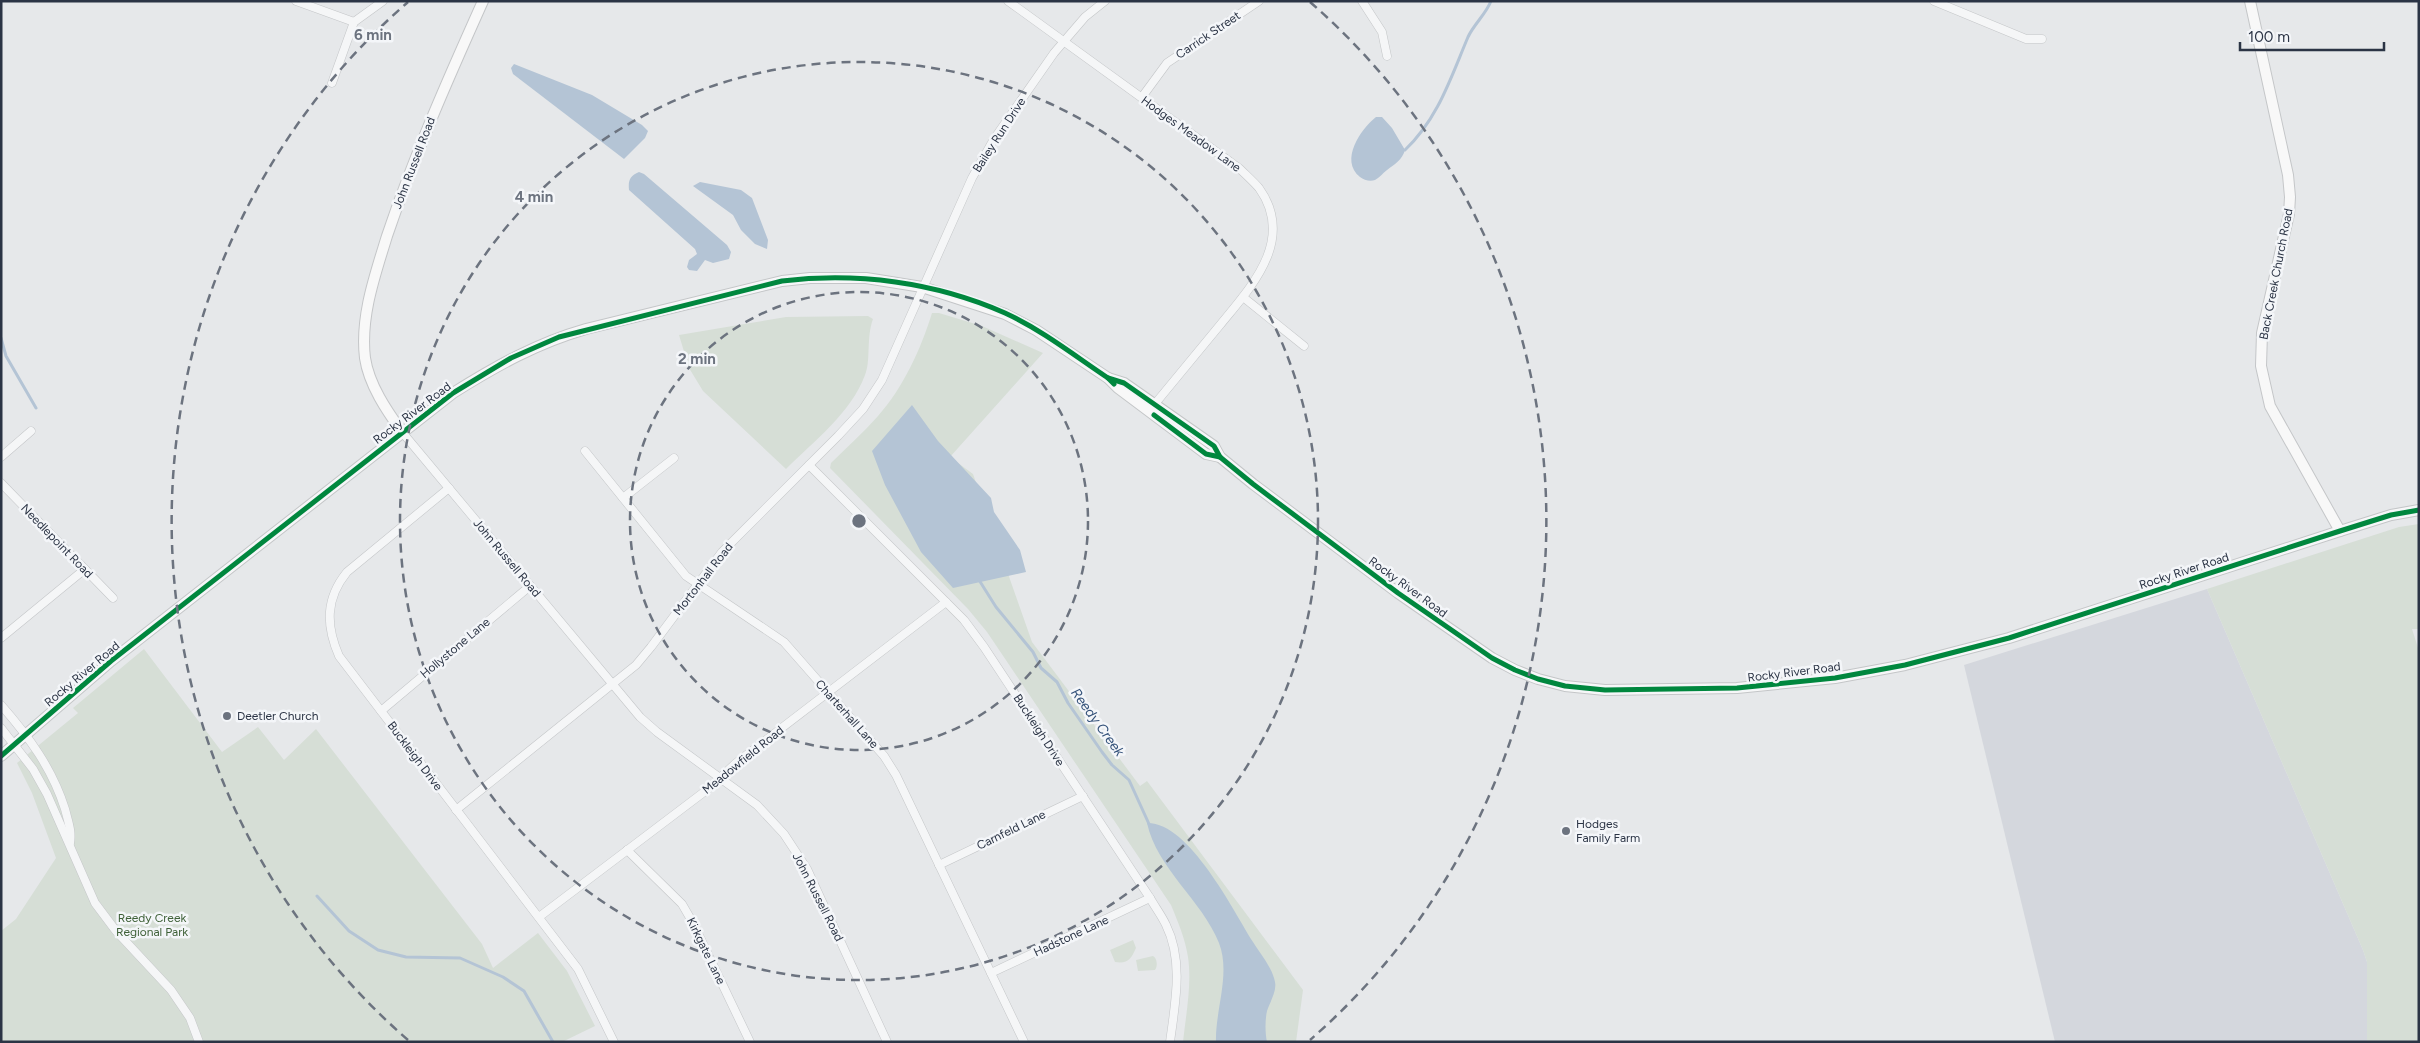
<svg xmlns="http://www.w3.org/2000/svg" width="2420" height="1043" font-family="Figtree,sans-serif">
<rect width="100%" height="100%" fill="#e6e8ea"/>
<!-- built -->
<polygon fill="#d4d7dd" points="2207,589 2363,950 2367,962 2367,1042 2055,1042 1964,665"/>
<!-- green -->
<g fill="#d6ded6">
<path d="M932,313H939L982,326L1043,353L950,457L973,474L1032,642L1140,786L1147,781L1303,990L1296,1042H1183C1186,1014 1192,984 1188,957C1185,938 1178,922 1171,905L987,632L968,609L830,468L831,463C846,448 863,433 878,416C903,388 921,349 932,313Z"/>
<path d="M868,316L873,319C866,338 871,361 865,375C851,413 814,441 786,469L703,391L689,368L679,335L786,317Z"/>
<polygon points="2419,524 2419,629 2412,629 2419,651 2419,1042 2367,1042 2367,962 2363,950 2207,589 2399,527"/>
<polygon points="144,649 222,752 258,727 284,760 316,729 482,944 493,968 538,933 567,971 595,1026 562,1042 1,1042 1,931 16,919 56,858 32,793 17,763 78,713 73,708"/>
<path d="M1133,940L1136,948C1131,959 1128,964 1115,962L1110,950Z"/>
<path d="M1153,956C1157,958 1158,966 1155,970L1138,971L1136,960Z"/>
</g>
<!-- water -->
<g fill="#b4c4d5">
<polygon points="514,64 592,95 642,125 648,131 645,138 624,159 513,74 511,68"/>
<path d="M1376,117H1382L1392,128L1405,150C1402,160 1395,164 1387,170C1383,173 1379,178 1375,180C1370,182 1364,180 1360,177C1339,160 1361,129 1376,117Z"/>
<path d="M639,172L644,174L727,245L731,252L729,259L713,263L705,260L697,271L689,270L687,267L689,260L697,254L695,249L629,190C628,180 630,176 639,172Z"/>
<polygon points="700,182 741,190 752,198 768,240 767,249 755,244 741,230 733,215 693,186"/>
<polygon points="912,405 938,441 991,498 994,512 1020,550 1026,572 953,588 921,552 885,485 872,451"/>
<path d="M1147,823C1189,822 1233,910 1253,942C1261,955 1272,967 1275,982C1277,991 1270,1002 1267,1011C1265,1020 1265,1033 1267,1042H1216C1215,1010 1231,974 1219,943C1202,900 1157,869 1147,823Z"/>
</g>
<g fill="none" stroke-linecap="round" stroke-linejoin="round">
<!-- stream -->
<g stroke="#b4c4d5" stroke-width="3">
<path d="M1405,150C1438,119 1451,77 1468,37C1474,24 1486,14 1491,1"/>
<polyline points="1,338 6,356 36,408"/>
<polyline points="979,580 996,607 1033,652 1041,668 1057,682 1068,703 1102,752 1112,765 1129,780 1149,824"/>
<polyline points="317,896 349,931 378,950 406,957 460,958 503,977 524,991 553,1042"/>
</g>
<defs>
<g id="street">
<polyline points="296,1 354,22"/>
<path d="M1008,1L1240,169C1246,175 1253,181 1259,188C1296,240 1251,287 1220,325C1198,352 1176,378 1154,405"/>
<polyline points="1362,1 1382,32 1387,56"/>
<polyline points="1934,1 2026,39 2042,39"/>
<polyline points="332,83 354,22 383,1"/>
<polyline points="1142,97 1167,63 1259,1"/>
<polyline points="1243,297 1304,346"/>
<polyline points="402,432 640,717 657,732 757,805 784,834 807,869 887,1042"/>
<polyline points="585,451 686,576 784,642 884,756 896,775 1024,1042"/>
<polyline points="1,457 31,431"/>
<path d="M809,465L964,620L984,647L1150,898C1155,907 1162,916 1166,925C1184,961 1175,1004 1170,1042"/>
<polyline points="1,483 113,598"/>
<path d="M449,488L347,572C325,599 326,626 339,656L578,969L614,1042"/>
<polyline points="623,498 674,458"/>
<polyline points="1,638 85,569"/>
<path d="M1,705C29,737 52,768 65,809C68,821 72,831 70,843"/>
<polyline points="381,711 530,586"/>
<polyline points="1,728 33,769 47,794 95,903 116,931 171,990 190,1018 199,1042"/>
<polyline points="456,810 636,665 651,647 722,552 838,436 863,409 882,380 972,178 994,139 1054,53 1085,17 1105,1"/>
<polyline points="627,850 682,904 693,923 750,1042"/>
<polyline points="939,865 1083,796"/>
<polyline points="539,917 708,789 736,763 946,602"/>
<polyline points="991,973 1150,898"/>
</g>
<g id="secondary">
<polyline points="2250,1 2288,175 2290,197 2289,214 2262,333 2261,366 2270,406 2340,531"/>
<polyline points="1108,378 1124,383 1214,446 1220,457 1253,484 1398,593 1492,658 1515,670 1538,679 1565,686 1605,690 1737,688 1835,678 1905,665 2009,638 2340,531 2391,515 2419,510"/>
<path d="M402,432C387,411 369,385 365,358C360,317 375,275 387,236C414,156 448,79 483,1"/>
<path d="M1,756L111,661L453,393C496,366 537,343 586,329L782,281L810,278H866L922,287L1005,314L1036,330L1108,378L1118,388L1206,454L1220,457"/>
</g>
</defs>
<!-- street casing -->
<use href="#street" stroke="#c4c6c8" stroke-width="9"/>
<!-- secondary casing -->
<use href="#secondary" stroke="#c4c6c8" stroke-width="12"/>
<!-- street -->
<use href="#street" stroke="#f5f6f7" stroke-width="8"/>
<!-- secondary -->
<use href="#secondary" stroke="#f8f8f8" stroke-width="10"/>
<defs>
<g id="cycleway">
<polyline points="1108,378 1124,383 1214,446 1220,457 1253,484 1398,593 1492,658 1515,670 1538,679 1565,686 1605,690 1737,688 1835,678 1905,665 2009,638 2340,531 2391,515 2419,510"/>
<polyline points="1154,415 1206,454 1220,457"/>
<path d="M1,756L111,661L453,393L511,358L559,337L782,281C857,272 935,282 1005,313C1042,330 1075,356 1108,378L1114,384"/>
</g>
</defs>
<!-- cycleway casing -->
<use href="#cycleway" stroke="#f4f6f9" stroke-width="8"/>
<!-- cycleway -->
<use href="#cycleway" stroke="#00873e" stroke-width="5"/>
</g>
<!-- distance rings -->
<g fill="none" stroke="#6c737f" stroke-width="2.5" stroke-dasharray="9 6">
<circle cx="859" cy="521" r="229"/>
<circle cx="859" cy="521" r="459"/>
<path d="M408 1040A688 688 0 0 1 408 2M1310 2A688 688 0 0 1 1310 1040"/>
</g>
<!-- markers -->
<g fill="#6c737f" stroke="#f4f6f9" stroke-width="2">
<circle cx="227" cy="716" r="5"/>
<circle cx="1566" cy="831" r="5"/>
</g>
<g text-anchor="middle" stroke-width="5" stroke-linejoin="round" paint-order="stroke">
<!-- street labels -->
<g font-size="12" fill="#2b3445" stroke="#f4f6f9">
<text transform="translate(1208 35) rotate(-34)" y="4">Carrick Street</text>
<text transform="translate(1191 134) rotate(36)" y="4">Hodges Meadow Lane</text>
<text transform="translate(999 135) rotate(-57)" y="4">Bailey Run Drive</text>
<text transform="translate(414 163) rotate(-69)" y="4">John Russell Road</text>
<text transform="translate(2276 274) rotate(-79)" y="4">Back Creek Church Road</text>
<text transform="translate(412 413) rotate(-37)" y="4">Rocky River Road</text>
<text transform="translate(57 541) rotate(46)" y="4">Needlepoint Road</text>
<text transform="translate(507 558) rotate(50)" y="4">John Russell Road</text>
<text transform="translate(2184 571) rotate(-18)" y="4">Rocky River Road</text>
<text transform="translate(703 579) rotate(-52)" y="4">Mortonhall Road</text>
<text transform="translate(1408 587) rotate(36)" y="4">Rocky River Road</text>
<text transform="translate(455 648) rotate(-40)" y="4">Hollystone Lane</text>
<text transform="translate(1794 672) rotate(-7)" y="4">Rocky River Road</text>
<text transform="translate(82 674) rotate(-40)" y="4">Rocky River Road</text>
<text transform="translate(847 714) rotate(48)" y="4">Charterhall Lane</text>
<text transform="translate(1039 730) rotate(57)" y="4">Buckleigh Drive</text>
<text transform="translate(415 756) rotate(53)" y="4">Buckleigh Drive</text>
<text transform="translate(743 760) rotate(-39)" y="4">Meadowfield Road</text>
<text transform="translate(1011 830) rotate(-26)" y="4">Carnfeld Lane</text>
<text transform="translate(818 897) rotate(63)" y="4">John Russell Road</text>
<text transform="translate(1071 936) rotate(-25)" y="4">Hadstone Lane</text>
<text transform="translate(706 951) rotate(64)" y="4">Kirkgate Lane</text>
</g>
<!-- poi labels -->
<g font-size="12" fill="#2b3445" stroke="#f4f6f9" text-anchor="start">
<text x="237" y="720">Deetler Church</text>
<text x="1576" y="828">Hodges<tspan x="1576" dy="14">Family Farm</tspan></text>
</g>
<!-- park labels -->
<g font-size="12" fill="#3f6138" stroke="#f4f6f9">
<text x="152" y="922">Reedy Creek<tspan x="152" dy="14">Regional Park</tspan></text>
</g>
<!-- water labels -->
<g font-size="14" font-style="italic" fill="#34527a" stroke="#f4f6f9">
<text transform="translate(1098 722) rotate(54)" y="5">Reedy Creek</text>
</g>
</g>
<circle cx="859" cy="521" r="8" fill="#6c737f" stroke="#f4f6f9" stroke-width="2.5"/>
<g font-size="15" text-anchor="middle" font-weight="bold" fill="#6c737f" stroke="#f4f6f9" stroke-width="5" stroke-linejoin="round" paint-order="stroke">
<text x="373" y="40">6 min</text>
<text x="534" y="202">4 min</text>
<text x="697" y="364">2 min</text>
</g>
<!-- border -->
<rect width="2420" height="1043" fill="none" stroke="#2b3445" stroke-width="5"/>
<!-- scale -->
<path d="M2240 42v8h144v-8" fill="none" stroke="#2b3445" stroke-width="2.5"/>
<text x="2248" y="42" font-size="15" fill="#2b3445" stroke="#f4f6f9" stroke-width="4" paint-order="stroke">100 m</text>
</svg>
